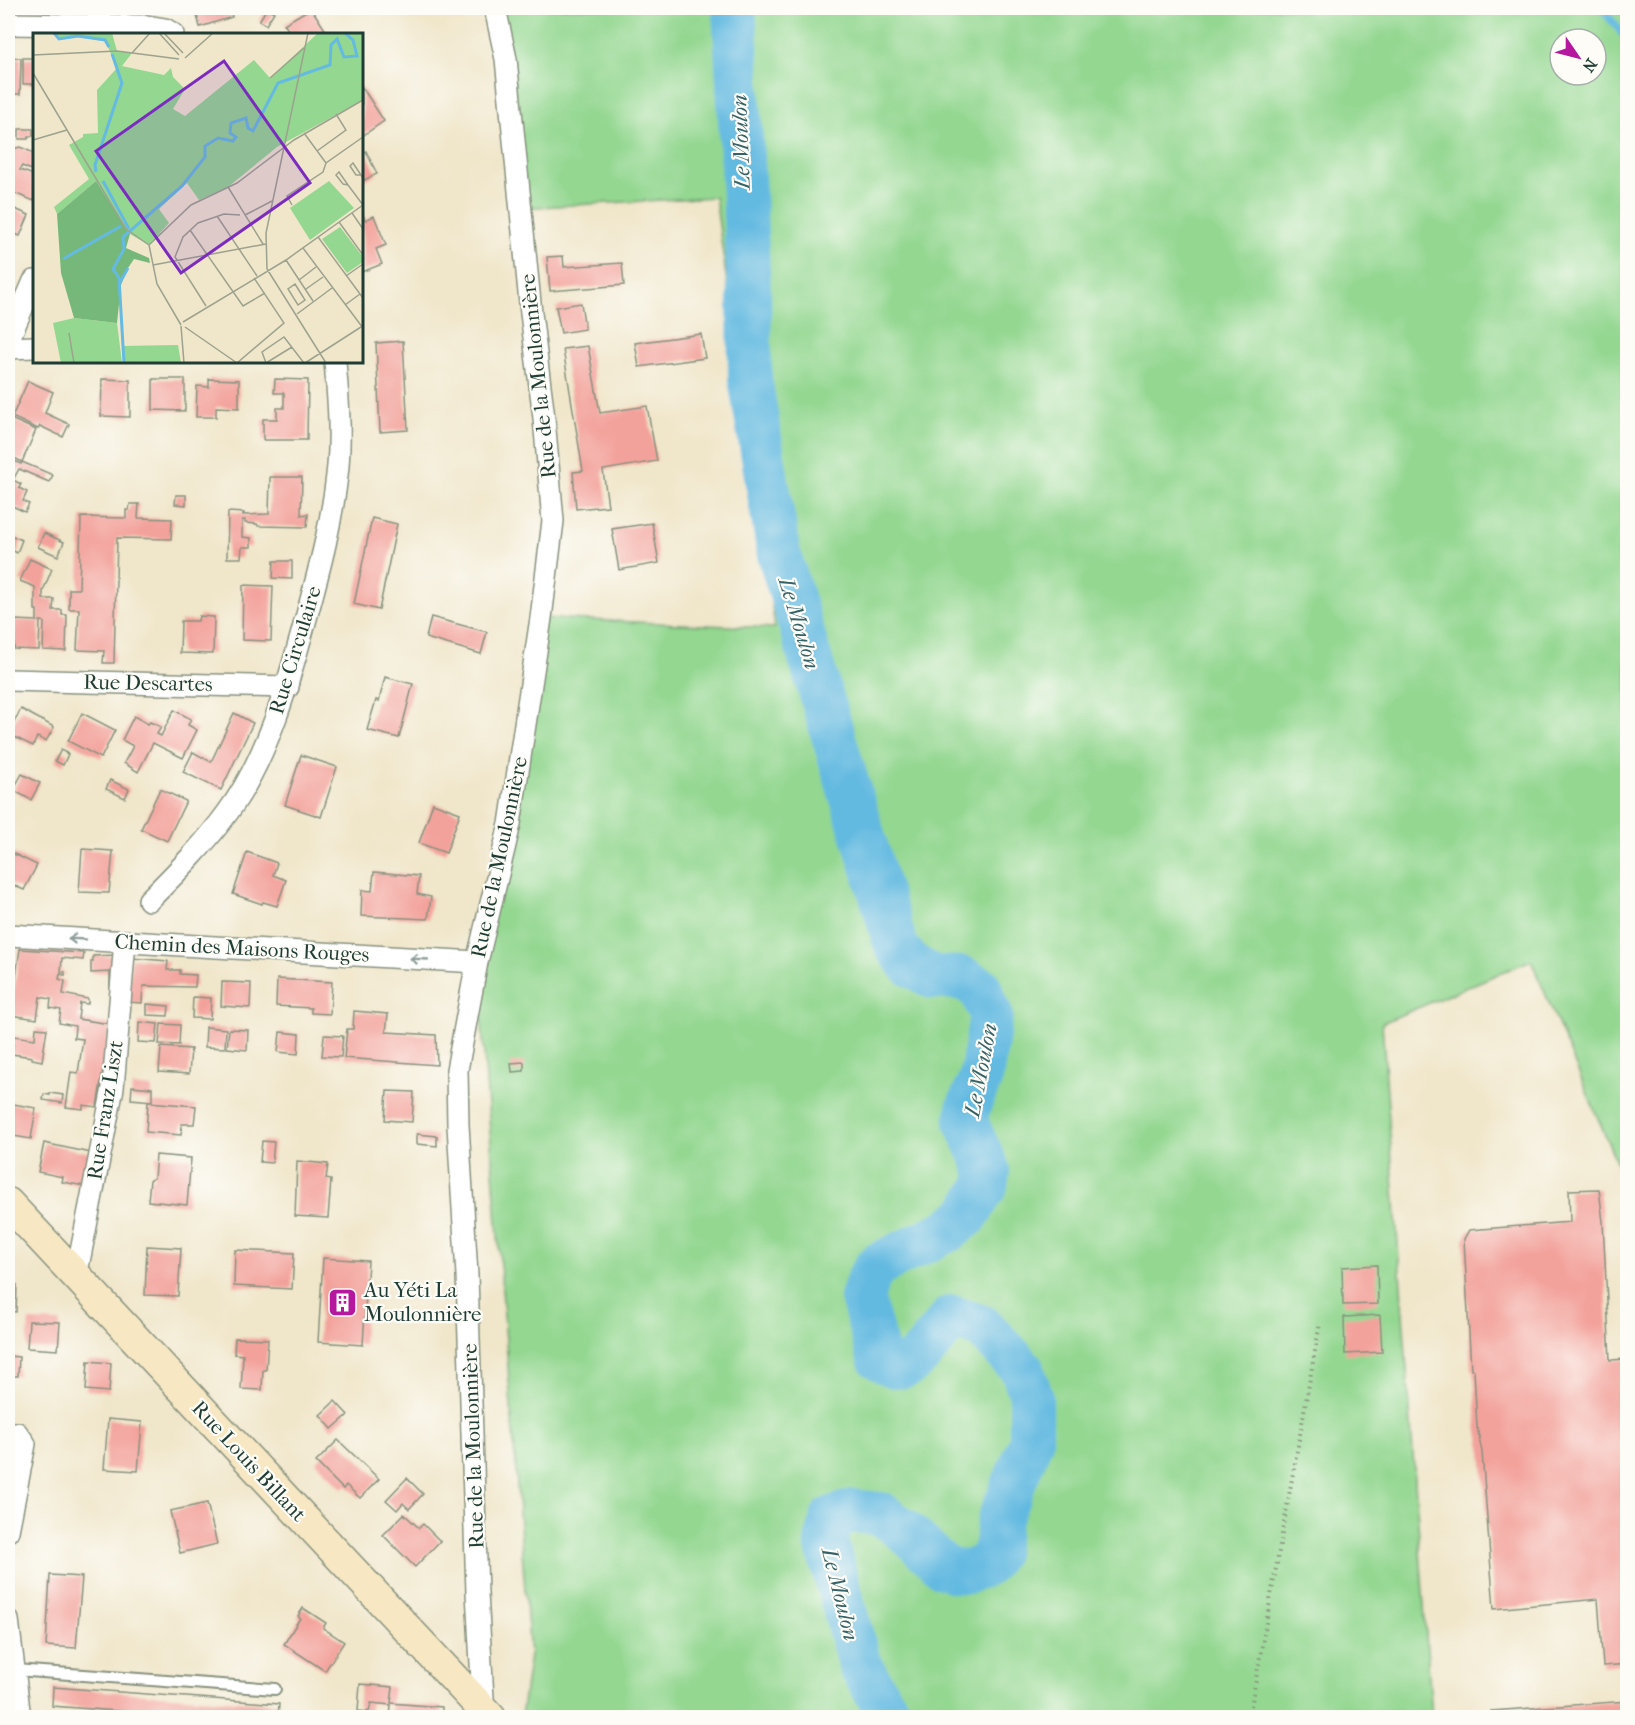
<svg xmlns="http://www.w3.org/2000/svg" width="1635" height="1725" font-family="'IM FELL French Canon',serif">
<rect width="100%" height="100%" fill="#fdfcf7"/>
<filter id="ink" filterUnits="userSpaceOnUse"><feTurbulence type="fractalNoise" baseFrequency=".0167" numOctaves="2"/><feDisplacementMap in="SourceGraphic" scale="12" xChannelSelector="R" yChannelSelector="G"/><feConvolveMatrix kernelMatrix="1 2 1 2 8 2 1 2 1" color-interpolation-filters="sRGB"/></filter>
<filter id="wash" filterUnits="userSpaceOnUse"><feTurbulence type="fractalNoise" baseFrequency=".008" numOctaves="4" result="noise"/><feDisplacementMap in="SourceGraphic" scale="24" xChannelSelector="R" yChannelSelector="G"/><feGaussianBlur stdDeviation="1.35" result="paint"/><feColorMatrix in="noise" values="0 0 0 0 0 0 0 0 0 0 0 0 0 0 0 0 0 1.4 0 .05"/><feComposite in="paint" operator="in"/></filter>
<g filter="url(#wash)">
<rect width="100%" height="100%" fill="#f0e6ca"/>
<!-- green -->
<path fill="#93d790" stroke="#598a62" stroke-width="1.5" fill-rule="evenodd" d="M495,8H1627V1187L1531,960L1382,1023L1432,1717H521L530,1655L477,962L541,618L775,628L715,197L521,208ZM1560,39H1596V75H1560Z"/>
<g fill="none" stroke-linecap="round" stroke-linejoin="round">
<!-- stream -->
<polyline stroke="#64bae1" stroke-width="8" points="1601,8 1628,40"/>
<!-- river -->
<path stroke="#64bae1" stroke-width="44" d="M734,8L749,290L750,378L779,554L896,946L910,964L933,977L962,978L980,988L991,1015L981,1077L968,1108L966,1122L988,1170L986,1185L967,1216L949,1230L877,1265L868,1279L862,1297L879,1358C888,1364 895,1368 906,1366C918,1363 943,1327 952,1317L983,1327L1022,1369L1031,1395V1441L999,1520L995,1552L986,1565L968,1572L955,1571L945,1568L906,1532L881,1514L853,1511L832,1518L826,1542L860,1666L892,1718"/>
</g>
<g id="blocks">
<!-- building -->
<g fill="#f3a29b">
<polygon points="195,8 230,8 232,17 200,27"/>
<polygon points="267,8 274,12 266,25 259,21"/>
<polygon points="311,8 328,34 291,34 284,24"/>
<polygon points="8,57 21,58 20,94 8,94"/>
<rect x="23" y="58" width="11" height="26"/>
<polygon points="362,87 384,121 362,136"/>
<polygon points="19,129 33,129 33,136 28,136 28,139 19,139"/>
<polygon points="8,146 13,149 20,147 34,153 34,171 22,166 20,170 34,175 34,201 9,191 14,181 8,178"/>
<polygon points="366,151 377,174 362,181 362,153"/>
<polygon points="8,206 29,215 20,236 8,231"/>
<polygon points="362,213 365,220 374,216 386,245 376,249 382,264 362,272"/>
<polygon points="563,256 564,267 622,263 624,285 550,291 547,257"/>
<polygon points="581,303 585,329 561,333 556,307"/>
<polygon points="701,334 705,358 639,367 635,343"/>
<polygon points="403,341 408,430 380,432 376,343"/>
<polygon points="588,346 600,413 647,406 657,461 603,470 608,506 576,509 573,472 583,471 563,349"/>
<polygon points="102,379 130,380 130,417 101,416"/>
<polygon points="153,379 185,379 185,411 153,410"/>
<polygon points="209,379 239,380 239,408 216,407 216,417 196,417 197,386 209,387"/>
<polygon points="275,379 308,380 307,440 263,440 263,419 277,419 277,408 284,408 284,393 274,393"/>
<polygon points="28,381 53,392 45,413 69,424 63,437 40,426 38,429 12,417"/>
<polygon points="11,419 36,430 22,462 8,455 8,427"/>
<polygon points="8,458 21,464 22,462 53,475 49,482 19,469 13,480 21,484 19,488 27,492 23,501 29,504 25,512 8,504"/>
<polygon points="270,477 302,477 301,515 308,514 307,527 258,526 257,524 245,523 245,520 242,520 242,537 251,538 251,547 242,547 241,558 227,558 228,512 244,513 243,515 269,514"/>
<polygon points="176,495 186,495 186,505 175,504"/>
<polygon points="130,504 139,504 138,518 172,519 171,539 117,538 114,663 103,663 104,651 77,650 79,609 69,609 69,589 79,589 81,517 126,518 126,510 129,510"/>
<polygon points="372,518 397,524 379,610 354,604"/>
<polygon points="652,523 659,563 619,570 612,529"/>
<polygon points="44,533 64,542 58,556 38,547"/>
<polygon points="8,534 22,540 17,553 8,548"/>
<polygon points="30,559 52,569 43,591 43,599 54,599 53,610 62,610 62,615 67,615 66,651 43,650 44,622 42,621 40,621 39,650 14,649 15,620 37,621 37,610 35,610 35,587 20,581"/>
<polygon points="274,561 292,561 292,579 273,578"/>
<polygon points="243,585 273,586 271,641 242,640"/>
<polygon points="199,616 214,617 213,654 180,653 181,621 198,621"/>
<polygon points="431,617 487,632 481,654 426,638"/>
<polygon points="385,677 413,684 399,738 367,730 376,700 379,701"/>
<polygon points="21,709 54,727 46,741 37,737 33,746 8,734"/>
<polygon points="174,710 191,719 188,725 197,730 183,758 153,743 138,772 124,763 133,746 122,740 134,716 148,724 150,722 161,727 157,734 161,736"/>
<polygon points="82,713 115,730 101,758 68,741"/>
<polygon points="234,713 253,723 221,790 183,772 193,752 211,762"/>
<polygon points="61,750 68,754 63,765 55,761"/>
<polygon points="301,755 337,767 321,817 285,805"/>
<polygon points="22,774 40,783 31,800 13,790"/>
<polygon points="110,780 129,789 125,798 106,789"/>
<polygon points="160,789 186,801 167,841 141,829"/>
<polygon points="433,803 460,813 446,853 419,843"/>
<polygon points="82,849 113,851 109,893 79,892"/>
<polygon points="8,851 37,865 24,890 8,883"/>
<polygon points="247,852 277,863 273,875 286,880 277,906 263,902 262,904 233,894"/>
<polygon points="374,872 419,876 417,894 431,897 428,919 361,916 362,890 372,891"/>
<polygon points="20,949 84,953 83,960 62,958 61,972 65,972 65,975 60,974 59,979 65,981 63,994 88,999 88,1004 80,1003 78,1019 110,1024 97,1107 83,1105 83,1109 66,1107 71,1072 78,1073 83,1039 74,1038 75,1026 59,1023 61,1010 50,1008 51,999 40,997 37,1019 10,1015"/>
<polygon points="116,955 116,988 110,988 110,972 91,973 91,961 93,961 93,956"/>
<polygon points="131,958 168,961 167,970 180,970 180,974 196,975 195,987 143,986 142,1003 128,1002"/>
<polygon points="277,979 332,982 330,1014 311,1013 311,1008 276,1006"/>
<polygon points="222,982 251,983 250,1008 221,1006"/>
<polygon points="193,997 211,998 210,1019 192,1018"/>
<polygon points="147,1004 169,1006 168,1016 147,1015"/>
<polygon points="354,1011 388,1014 386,1032 436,1035 437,1065 344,1058 347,1029 353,1029"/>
<polygon points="139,1022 158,1024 156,1043 138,1042"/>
<polygon points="161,1024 180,1025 179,1045 159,1044"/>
<polygon points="206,1027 226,1029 225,1048 205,1047"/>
<polygon points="36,1028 47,1029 42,1061 32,1059 32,1057 12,1054 14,1036 35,1039"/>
<polygon points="229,1029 248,1030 247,1050 227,1048"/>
<polygon points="280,1032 299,1034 298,1054 278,1052"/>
<polygon points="324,1035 343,1036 341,1057 322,1056"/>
<polygon points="161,1047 191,1049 189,1074 159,1072"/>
<polygon points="524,1062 524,1071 512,1072 511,1063"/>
<polygon points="132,1086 152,1088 152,1101 131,1099"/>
<polygon points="387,1091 414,1092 412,1122 385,1120"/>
<polygon points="50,1093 63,1095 62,1103 43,1100 44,1094 50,1095"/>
<polygon points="148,1102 196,1106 194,1124 182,1124 181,1135 146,1132"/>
<polygon points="8,1103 36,1108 31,1139 8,1135"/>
<polygon points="417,1134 437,1136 437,1146 417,1144"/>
<polygon points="262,1141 274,1142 272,1163 260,1162"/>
<polygon points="44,1143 91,1153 84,1186 62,1182 63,1177 38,1172"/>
<polygon points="156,1155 191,1158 187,1205 148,1201 150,1180 154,1178"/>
<polygon points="297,1161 328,1164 326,1179 331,1180 328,1218 295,1216"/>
<polygon points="1599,1189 1603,1222 1610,1360 1628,1359 1628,1664 1603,1666 1598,1599 1494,1609 1482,1452 1477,1427 1474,1370 1471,1370 1464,1239 1469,1230 1570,1222 1569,1190"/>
<polygon points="147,1246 181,1248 178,1296 145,1295"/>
<polygon points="235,1250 294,1253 292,1289 234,1286"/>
<polygon points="323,1258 368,1261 363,1345 318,1342"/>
<polygon points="1377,1265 1378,1304 1343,1305 1342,1267"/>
<polygon points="8,1285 17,1285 16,1312 8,1311"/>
<polygon points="1380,1315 1382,1352 1345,1354 1344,1317"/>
<polygon points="29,1321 60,1322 58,1350 27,1348"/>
<polygon points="235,1338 268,1339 266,1370 263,1370 262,1390 241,1389 243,1355 234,1354"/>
<polygon points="8,1356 19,1357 18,1376 8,1376"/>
<polygon points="88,1361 111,1363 109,1392 86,1390"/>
<polygon points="335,1401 348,1415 332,1429 320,1415"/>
<polygon points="108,1419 142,1422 138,1471 104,1469"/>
<polygon points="338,1440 379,1479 360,1498 346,1485 343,1489 316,1462"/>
<polygon points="407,1478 423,1494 409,1509 403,1503 397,1510 386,1500"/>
<polygon points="207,1503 217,1544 180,1553 170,1511"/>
<polygon points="404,1514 419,1528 423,1524 440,1541 415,1567 383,1535"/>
<polygon points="50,1575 82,1577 76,1648 46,1646"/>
<polygon points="303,1608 326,1623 323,1628 344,1642 325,1671 284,1644 300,1618 298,1616"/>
<polygon points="360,1684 393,1687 391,1703 442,1707 442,1718 390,1718 391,1705 371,1703 369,1712 358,1711"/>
<polygon points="53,1687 279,1704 278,1718 210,1718 52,1706"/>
<polygon points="1628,1701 1628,1718 1491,1718 1491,1711"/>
</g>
</g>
</g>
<g filter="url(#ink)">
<use href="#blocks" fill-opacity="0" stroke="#88927f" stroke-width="1.5"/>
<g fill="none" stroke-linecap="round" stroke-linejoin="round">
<defs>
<polyline id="lane" points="15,1670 275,1689"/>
<g id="street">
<polyline points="8,24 147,26 165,29 173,34"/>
<polyline points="8,341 34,281"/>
<polyline points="8,348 34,347"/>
<polyline points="8,680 288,687"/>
<path d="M149,900C177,872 205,844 228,812C267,759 288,684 305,622C319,571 333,519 338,466C341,431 338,396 335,362"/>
<polyline points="8,935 477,962"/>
<polyline points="76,1277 113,1088 125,941"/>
<polyline points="8,1433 17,1433 25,1444 8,1531"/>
<polyline points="8,1620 20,1718"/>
<polyline points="484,1716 477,1593 467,1275 458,1125 457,1070 477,962 510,824 541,618 553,521 544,418 531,313 506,59 495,8"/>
</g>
<polyline id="secondary" points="8,1203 491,1718"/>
</defs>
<!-- lane casing -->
<use href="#lane" stroke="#88927f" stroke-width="14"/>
<!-- street casing -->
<use href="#street" stroke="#88927f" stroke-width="24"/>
<!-- secondary casing -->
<use href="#secondary" stroke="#88927f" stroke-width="33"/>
<!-- path -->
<polyline stroke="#88927f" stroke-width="4" stroke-dasharray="1.5 4.5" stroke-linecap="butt" points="1249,1718 1320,1323"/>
<!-- lane -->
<use href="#lane" stroke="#fff" stroke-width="10"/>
<!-- street -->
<use href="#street" stroke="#fff" stroke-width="21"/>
<!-- secondary -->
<use href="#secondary" stroke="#f7e8c3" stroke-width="30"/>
</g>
<!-- one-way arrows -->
<defs><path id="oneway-shaft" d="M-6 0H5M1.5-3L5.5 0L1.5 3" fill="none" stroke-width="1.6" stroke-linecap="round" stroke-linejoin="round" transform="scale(1.5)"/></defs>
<g stroke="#8f9e9a">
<use href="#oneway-shaft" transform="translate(77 939) rotate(-177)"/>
<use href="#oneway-shaft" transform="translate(419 959) rotate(-177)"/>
</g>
</g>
<!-- icons -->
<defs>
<symbol id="building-square" viewBox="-11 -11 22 22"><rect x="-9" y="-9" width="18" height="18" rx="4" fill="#b5179e" stroke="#fdfcf7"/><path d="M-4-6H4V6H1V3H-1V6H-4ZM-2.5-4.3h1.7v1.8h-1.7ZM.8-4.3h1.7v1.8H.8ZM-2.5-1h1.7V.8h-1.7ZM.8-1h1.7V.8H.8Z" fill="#fff"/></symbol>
</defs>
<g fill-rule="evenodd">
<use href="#building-square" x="326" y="1286" width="33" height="33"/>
</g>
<g text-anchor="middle" stroke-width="4.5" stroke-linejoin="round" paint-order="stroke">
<!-- street labels -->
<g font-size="21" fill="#1f3d34" stroke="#fdfcf7">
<text transform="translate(538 376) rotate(-96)" y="7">Rue de la Moulonnière</text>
<text transform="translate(295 650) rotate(-73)" y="7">Rue Circulaire</text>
<text transform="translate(148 683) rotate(1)" y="7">Rue Descartes</text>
<text transform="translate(499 857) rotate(-78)" y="7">Rue de la Moulonnière</text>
<text transform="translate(242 948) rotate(3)" y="7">Chemin des Maisons Rouges</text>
<text transform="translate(105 1110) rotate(-81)" y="7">Rue Franz Liszt</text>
<text transform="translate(473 1446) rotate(-92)" y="7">Rue de la Moulonnière</text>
<text transform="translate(249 1461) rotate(47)" y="7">Rue Louis Billant</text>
</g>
<!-- poi labels -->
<g font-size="21" fill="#1f3d34" stroke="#fdfcf7" text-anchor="start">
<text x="364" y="1297">Au Yéti La<tspan x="364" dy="24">Moulonnière</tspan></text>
</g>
<!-- water labels -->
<g font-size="22" font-style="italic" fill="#346268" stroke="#fdfcf7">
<text transform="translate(740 142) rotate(-92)" y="8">Le Moulon</text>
<text transform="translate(800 623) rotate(73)" y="8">Le Moulon</text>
<text transform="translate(980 1070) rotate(-79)" y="8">Le Moulon</text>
<text transform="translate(841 1594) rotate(76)" y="8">Le Moulon</text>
</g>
</g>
<!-- overview -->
<g transform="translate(33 33)">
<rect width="330" height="330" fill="#f0e6ca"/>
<path d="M21,0H79L84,18L99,20L89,33L131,42L138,35L140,44L152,56L140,76L152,83L221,27L237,45L285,0H330V67L244,114L195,154L166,167L154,150L126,176L136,190L116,212L97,201L63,148L24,181L21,174L56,146L36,112L50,104V101L65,100L64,57L84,35L72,7L45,3L26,6ZM296,148L321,175L277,207L257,175ZM307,194L330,224V229L314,240L289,206ZM41,285L84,290L89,330H28L20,290ZM145,312L148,330H92L89,313Z" fill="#93d790"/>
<path d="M63,148L97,201L93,215L116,225L117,230L101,226L95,235L88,252L84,290L41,285L28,240L24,181Z" fill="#76b87a"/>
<path fill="none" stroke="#64bae1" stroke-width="3" d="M21,0L26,6L45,3L72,7L76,14M63,139L62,132L89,50L79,21M70,148L96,196M30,226L88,193M86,251L95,235M91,330L86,245L80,236L91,216L90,204L149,153L172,124V113L185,105L200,108L203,104L197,100L198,90L213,85L215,95L220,98L245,50L297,32L298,12L304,6L311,24L324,23L320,7L312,0"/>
<path fill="none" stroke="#9ca28e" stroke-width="1.5" d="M126,0L146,22M131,0L150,20M99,20L117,0M0,22L84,18L146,26M152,25L180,0M0,40L93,196L116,212M237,45L271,15M271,100L293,130M0,107L34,97M284,118L313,97L303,81M328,142H323L317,133L320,130L330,145M315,152L310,151L303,142L306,139L315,152L330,172M195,154L230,211M259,172L254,163L290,139L293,130L330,104M319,180L330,196M212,182L239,168M184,183L224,243M306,189L330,222M157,197L210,273L232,260M285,204L330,265M116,212L158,172L204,150L261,107L330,67M116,212L124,251L148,292M270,215L330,295M253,227L280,268M120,232L233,211M234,236L233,200L275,0M234,236L293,330M313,243L330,231M266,247L283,234M262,251L272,267L265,272L255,256ZM273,256L290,244M312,272L327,261M173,273L142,224L150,204L165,190L191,181L207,182M264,281L299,255M150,289L253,227L330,172M148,293L151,330M152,294L204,330M36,300L41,330M204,330L251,290L221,245M233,330L229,319L251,304L271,330M233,330L259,314M272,330L328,294"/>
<path fill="#7b2cbf" fill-opacity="0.15" stroke="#7b2cbf" stroke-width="3" d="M191,28L277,150L148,240L63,118Z"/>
<rect width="330" height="330" fill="none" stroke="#1f3d34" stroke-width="3"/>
</g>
<!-- margin -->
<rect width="1635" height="1725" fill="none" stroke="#fdfcf7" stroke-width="30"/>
<!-- north arrow -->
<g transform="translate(1578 57) rotate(125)"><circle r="28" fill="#fdfcf7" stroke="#a4b0a9" stroke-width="1.5"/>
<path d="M0-4.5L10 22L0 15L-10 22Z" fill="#b5179e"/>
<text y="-9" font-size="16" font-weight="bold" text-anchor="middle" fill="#1f3d34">N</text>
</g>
</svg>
